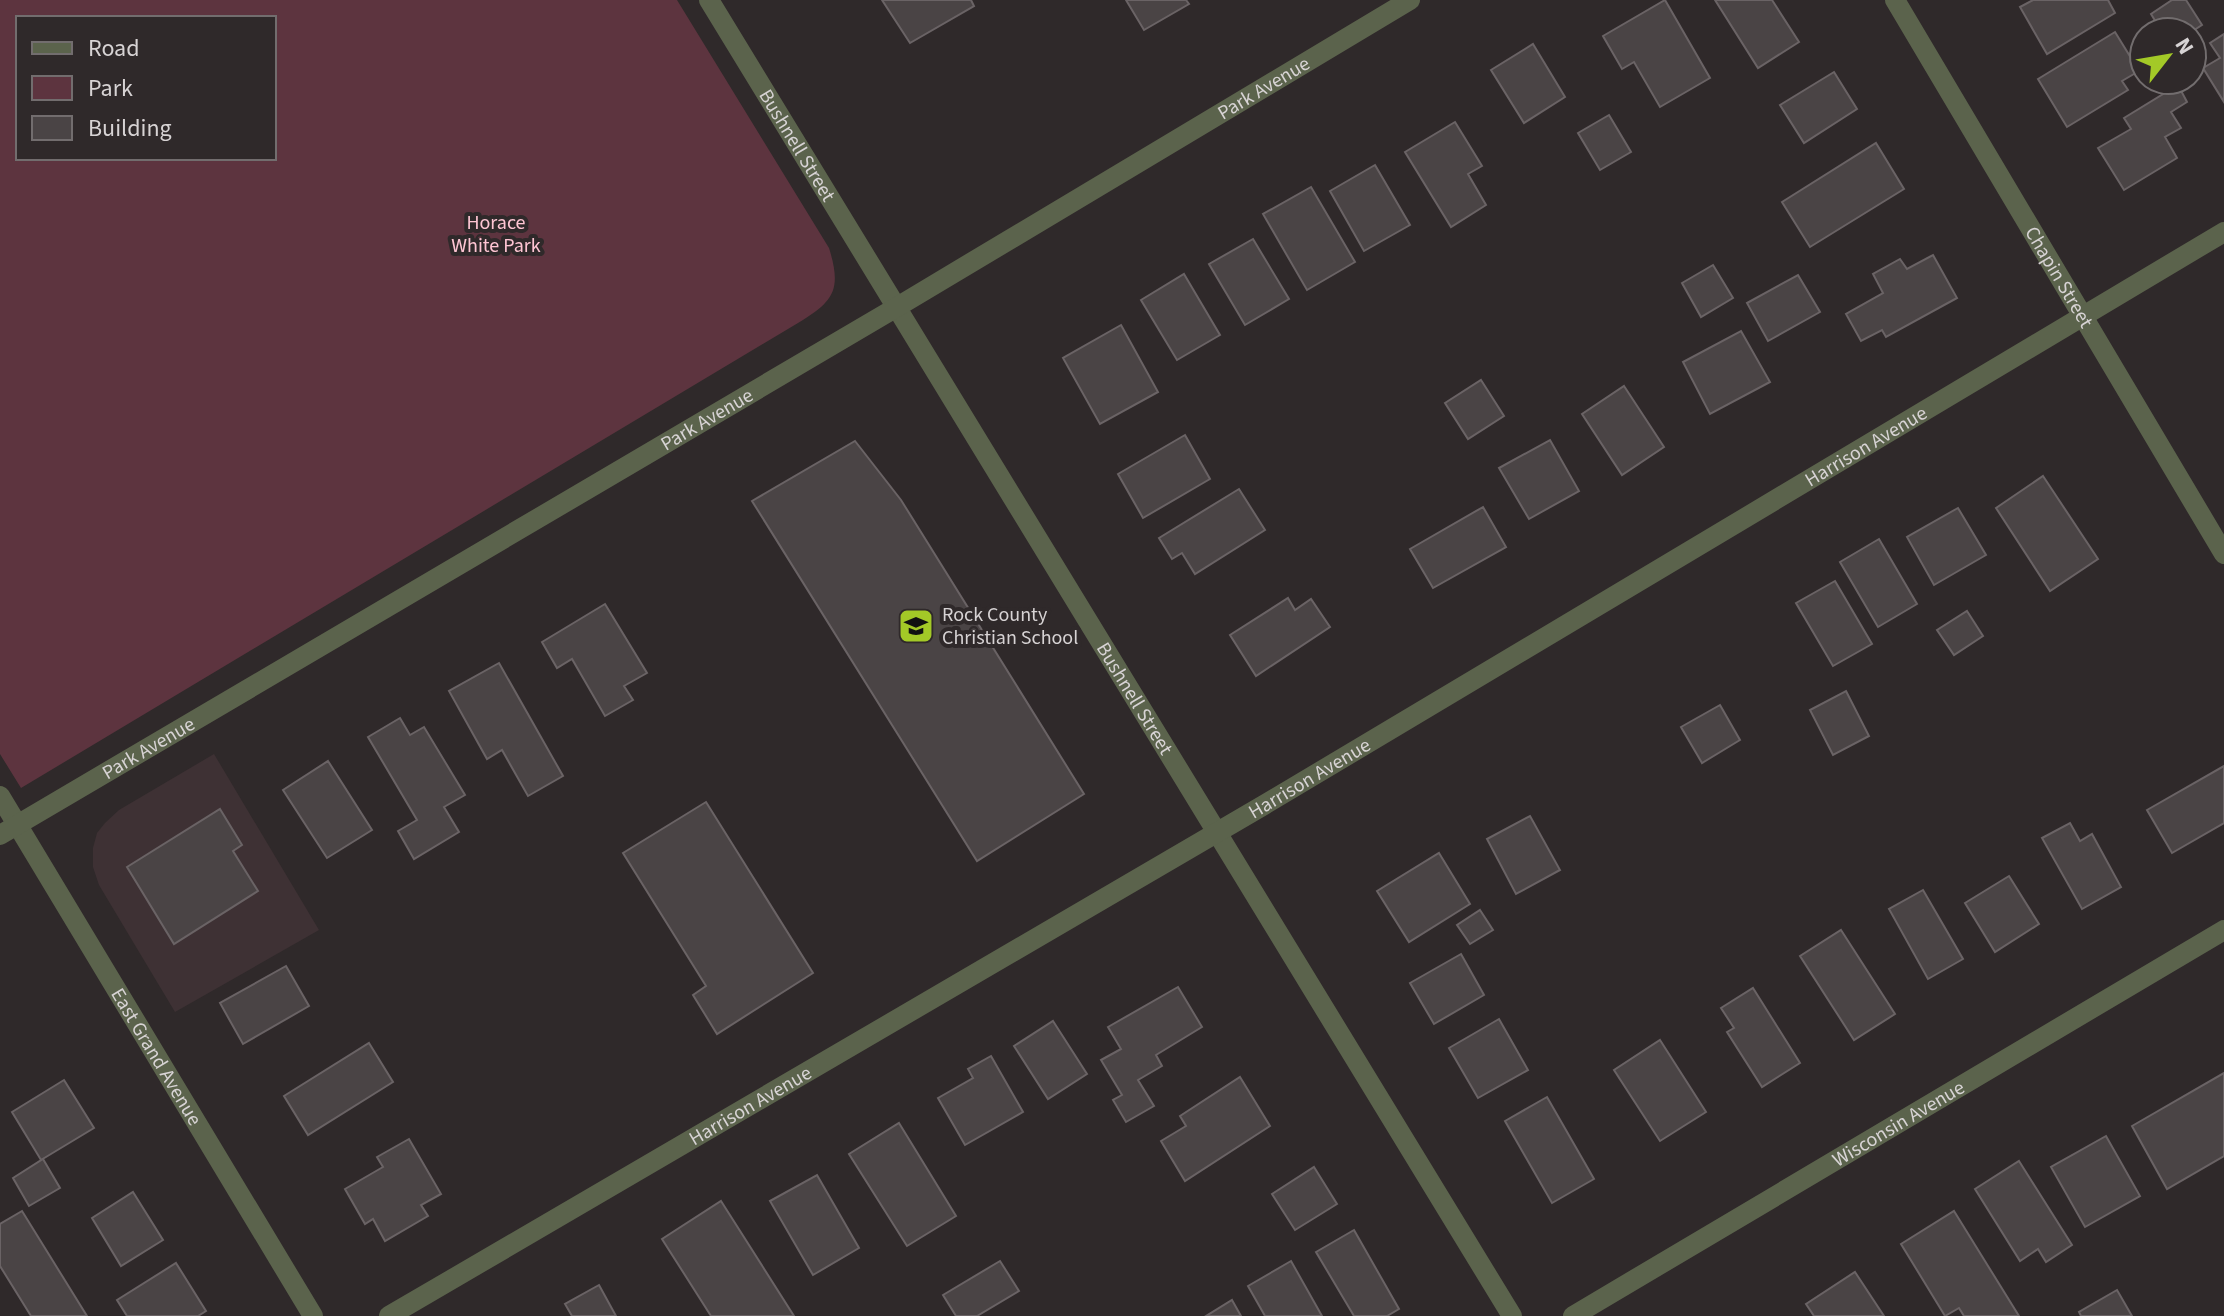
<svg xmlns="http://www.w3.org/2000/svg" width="2224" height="1316" font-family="'Source Sans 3',sans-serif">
<rect width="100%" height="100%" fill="#2f292a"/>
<!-- built -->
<polygon fill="#3e3134" points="214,754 319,930 175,1012 99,885 93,867 93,848 97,833 105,823 119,810"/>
<!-- green -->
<path fill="#5d343f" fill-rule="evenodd" d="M0,0H677L829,248C842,290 834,301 798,323L21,788L0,754ZM18,18H274V158H18Z"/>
<!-- building -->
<g fill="#4a4445" stroke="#6a6365" stroke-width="2">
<polygon points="882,0 971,0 974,6 910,43"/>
<polygon points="1126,0 1186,0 1189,4 1144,30"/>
<polygon points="1665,0 1710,78 1660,107 1634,62 1622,69 1603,36"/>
<polygon points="1715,0 1772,0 1799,42 1758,68"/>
<polygon points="2033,0 2108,0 2115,13 2047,54 2020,7"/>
<polygon points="2172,0 2186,0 2202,25 2191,32 2162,32 2151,14"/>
<polygon points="2115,32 2139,71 2122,81 2128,90 2067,127 2038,79"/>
<polygon points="2224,34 2224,102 2203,68 2220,58 2210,43"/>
<polygon points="1533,44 1565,97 1524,123 1491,70"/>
<polygon points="1834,72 1857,109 1804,143 1780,105"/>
<polygon points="2178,85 2187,102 2171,112 2181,128 2165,137 2177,158 2124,190 2098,148 2131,129 2124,118"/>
<polygon points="1609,115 1631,152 1600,170 1578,133"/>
<polygon points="1455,122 1482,166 1468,174 1486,205 1451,227 1405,152"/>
<polygon points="1876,143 1904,189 1810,247 1782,202"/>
<polygon points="1375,165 1410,225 1364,251 1330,191"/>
<polygon points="1311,187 1355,262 1307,290 1263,214"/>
<polygon points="1253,239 1289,299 1245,325 1209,264"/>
<polygon points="1933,255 1957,298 1886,337 1882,330 1861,341 1846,314 1883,293 1873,274 1900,259 1907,269"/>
<polygon points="1713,265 1733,298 1701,317 1682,283"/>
<polygon points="1184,274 1220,335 1177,360 1141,300"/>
<polygon points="1798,275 1820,312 1768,341 1747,303"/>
<polygon points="1121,325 1158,392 1100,424 1063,358"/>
<polygon points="1741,331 1770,382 1710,414 1683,362"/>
<polygon points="1481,380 1504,416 1468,439 1445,403"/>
<polygon points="1624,386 1664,447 1622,475 1582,414"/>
<polygon points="1185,435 1210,479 1143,518 1118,474"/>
<polygon points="1550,440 1579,491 1529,519 1499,468"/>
<polygon points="855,441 901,500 1084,794 977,861 752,501"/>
<polygon points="2043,476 2098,559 2050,591 1996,508"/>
<polygon points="1239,489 1265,530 1195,574 1182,553 1172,559 1159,538"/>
<polygon points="1483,507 1506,547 1433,588 1410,549"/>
<polygon points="1958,508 1986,555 1934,585 1907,537"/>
<polygon points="1879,539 1917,604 1878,627 1840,562"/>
<polygon points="1835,581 1872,644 1833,666 1796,603"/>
<polygon points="1288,598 1295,610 1311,599 1330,627 1256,676 1230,635"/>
<polygon points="605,604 647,673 624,686 633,700 605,716 572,659 557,668 542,642"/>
<polygon points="1967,611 1983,636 1954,655 1937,630"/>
<polygon points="499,663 563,776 528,796 502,750 487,759 449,691"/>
<polygon points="1846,691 1869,736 1833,755 1810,710"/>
<polygon points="1720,705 1740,740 1702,763 1681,727"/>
<polygon points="400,718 410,735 424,727 465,795 444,807 459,832 414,859 398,831 417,820 368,737"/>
<polygon points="328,761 372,830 327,858 283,790"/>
<polygon points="2224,766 2224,823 2172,853 2147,810"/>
<polygon points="706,802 813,973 717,1034 693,995 706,986 623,853"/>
<polygon points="220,809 242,845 233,851 258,891 174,944 127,867"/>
<polygon points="1530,816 1560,870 1516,894 1487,839"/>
<polygon points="2070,823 2080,841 2092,834 2121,887 2082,909 2042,838"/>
<polygon points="1439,853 1470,904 1409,942 1377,891"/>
<polygon points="2009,876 2039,924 1995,952 1965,903"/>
<polygon points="1923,890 1963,959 1928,979 1889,909"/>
<polygon points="1480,910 1493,930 1470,944 1457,925"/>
<polygon points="1841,930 1895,1014 1854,1040 1800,956"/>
<polygon points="1461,954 1484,995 1434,1024 1410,983"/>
<polygon points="286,966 309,1006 243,1044 220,1003"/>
<polygon points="1178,987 1202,1027 1156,1055 1162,1066 1138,1080 1154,1106 1126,1122 1113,1100 1122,1095 1101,1060 1121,1049 1108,1027"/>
<polygon points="1753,988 1800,1063 1762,1087 1727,1032 1734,1028 1721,1008"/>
<polygon points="1499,1019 1528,1070 1478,1098 1449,1048"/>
<polygon points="1053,1021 1087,1074 1048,1099 1014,1046"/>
<polygon points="1660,1040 1706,1112 1660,1141 1614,1070"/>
<polygon points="369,1043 393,1082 308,1135 284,1096"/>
<polygon points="991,1056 1023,1112 965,1145 938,1098 973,1078 968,1069"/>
<polygon points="2224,1073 2224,1156 2167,1189 2132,1126"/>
<polygon points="1240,1077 1270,1126 1185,1181 1161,1141 1186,1126 1180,1116"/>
<polygon points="64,1080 94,1128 41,1160 12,1112"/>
<polygon points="1547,1097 1594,1179 1552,1203 1505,1121"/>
<polygon points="899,1123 956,1216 907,1246 849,1154"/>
<polygon points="2106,1136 2140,1196 2085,1227 2051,1167"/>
<polygon points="409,1139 441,1194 421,1205 428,1216 385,1241 373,1219 365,1224 345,1189 383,1167 377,1157"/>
<polygon points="43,1159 60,1188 29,1206 13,1178"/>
<polygon points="2019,1161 2072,1245 2046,1262 2038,1249 2020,1261 1975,1189"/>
<polygon points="1314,1167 1337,1204 1295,1230 1272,1194"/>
<polygon points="817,1175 859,1248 813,1275 770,1201"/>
<polygon points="133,1192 163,1240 121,1266 92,1218"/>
<polygon points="721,1201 794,1316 711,1316 662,1239"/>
<polygon points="22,1211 87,1316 31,1316 0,1266 0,1224"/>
<polygon points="1954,1211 2019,1316 1964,1316 1959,1308 1945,1316 1901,1244"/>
<polygon points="1354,1230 1399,1309 1387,1316 1354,1316 1316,1252"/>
<polygon points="1000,1261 1019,1291 977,1316 956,1316 943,1295"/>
<polygon points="1291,1261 1322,1316 1265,1316 1248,1286"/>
<polygon points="176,1263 206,1311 198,1316 127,1316 117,1300"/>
<polygon points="1855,1272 1884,1316 1814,1316 1806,1304"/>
<polygon points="599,1285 616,1316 572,1316 565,1304"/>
<polygon points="2117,1290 2132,1316 2081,1316 2079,1312"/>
<polygon points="1232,1300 1241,1316 1206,1316"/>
</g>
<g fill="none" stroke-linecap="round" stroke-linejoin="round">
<!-- minor -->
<g stroke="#5b634c" stroke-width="20">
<path id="s1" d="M709,0L1512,1316"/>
<path id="s2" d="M1895,0L2224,554"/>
<path id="s3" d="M0,796L313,1316"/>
<path id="s4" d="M0,835L897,307L1410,0"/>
<path id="s5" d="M389,1316L1264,805L2224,232"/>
<path id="s6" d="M1573,1316L2224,930"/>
</g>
</g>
<!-- icons -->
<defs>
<symbol id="school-square" viewBox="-11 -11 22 22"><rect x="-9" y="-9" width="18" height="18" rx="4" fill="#a3c927" stroke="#2f292a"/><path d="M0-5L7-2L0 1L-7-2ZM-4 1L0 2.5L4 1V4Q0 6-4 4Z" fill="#111"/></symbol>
</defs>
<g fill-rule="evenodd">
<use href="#school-square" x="896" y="606" width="40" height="40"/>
</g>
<g text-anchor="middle" stroke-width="8" stroke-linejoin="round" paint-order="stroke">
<!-- street labels -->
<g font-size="20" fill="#d7d3d4" stroke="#2f292a">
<text dy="7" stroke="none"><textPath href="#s4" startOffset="1468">Park Avenue</textPath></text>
<text dy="7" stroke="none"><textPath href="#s1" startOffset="170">Bushnell Street</textPath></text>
<text dy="7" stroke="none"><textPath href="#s2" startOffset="322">Chapin Street</textPath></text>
<text dy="7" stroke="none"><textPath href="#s4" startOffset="820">Park Avenue</textPath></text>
<text dy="7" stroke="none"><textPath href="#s5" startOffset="1714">Harrison Avenue</textPath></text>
<text dy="7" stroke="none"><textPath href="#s1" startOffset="818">Bushnell Street</textPath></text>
<text dy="7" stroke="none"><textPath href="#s4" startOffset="172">Park Avenue</textPath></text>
<text dy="7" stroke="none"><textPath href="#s5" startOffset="1066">Harrison Avenue</textPath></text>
<text dy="7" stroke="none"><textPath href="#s3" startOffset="304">East Grand Avenue</textPath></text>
<text dy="7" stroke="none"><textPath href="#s5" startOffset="418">Harrison Avenue</textPath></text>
<text dy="7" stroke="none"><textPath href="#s6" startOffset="378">Wisconsin Avenue</textPath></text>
</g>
<!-- park labels -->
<g font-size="20" fill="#fec5d3" stroke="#2f292a">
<text x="496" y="229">Horace<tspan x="496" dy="23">White Park</tspan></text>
</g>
<!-- poi labels -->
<g font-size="20" fill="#d7d3d4" stroke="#2f292a" text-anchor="start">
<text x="942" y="621">Rock County<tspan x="942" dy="23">Christian School</tspan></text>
</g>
</g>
<!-- legend -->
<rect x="16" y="16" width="260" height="144" fill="#2f292a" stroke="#726d6e" stroke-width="2"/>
<rect x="32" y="42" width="40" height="12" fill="#5b634c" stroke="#726d6e" stroke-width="2"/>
<text x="88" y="56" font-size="24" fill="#d7d3d4">Road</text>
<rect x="32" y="76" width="40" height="24" fill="#5d343f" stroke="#726d6e" stroke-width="2"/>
<text x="88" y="96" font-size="24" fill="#d7d3d4">Park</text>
<rect x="32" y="116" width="40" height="24" fill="#4a4445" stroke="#726d6e" stroke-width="2"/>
<text x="88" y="136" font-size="24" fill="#d7d3d4">Building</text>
<!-- north arrow -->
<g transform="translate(2168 56) rotate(59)"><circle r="38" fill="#2f292a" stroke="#726d6e" stroke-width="2"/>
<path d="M0-6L14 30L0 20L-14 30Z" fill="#a3c927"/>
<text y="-12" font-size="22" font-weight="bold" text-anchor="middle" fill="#d7d3d4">N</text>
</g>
</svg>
